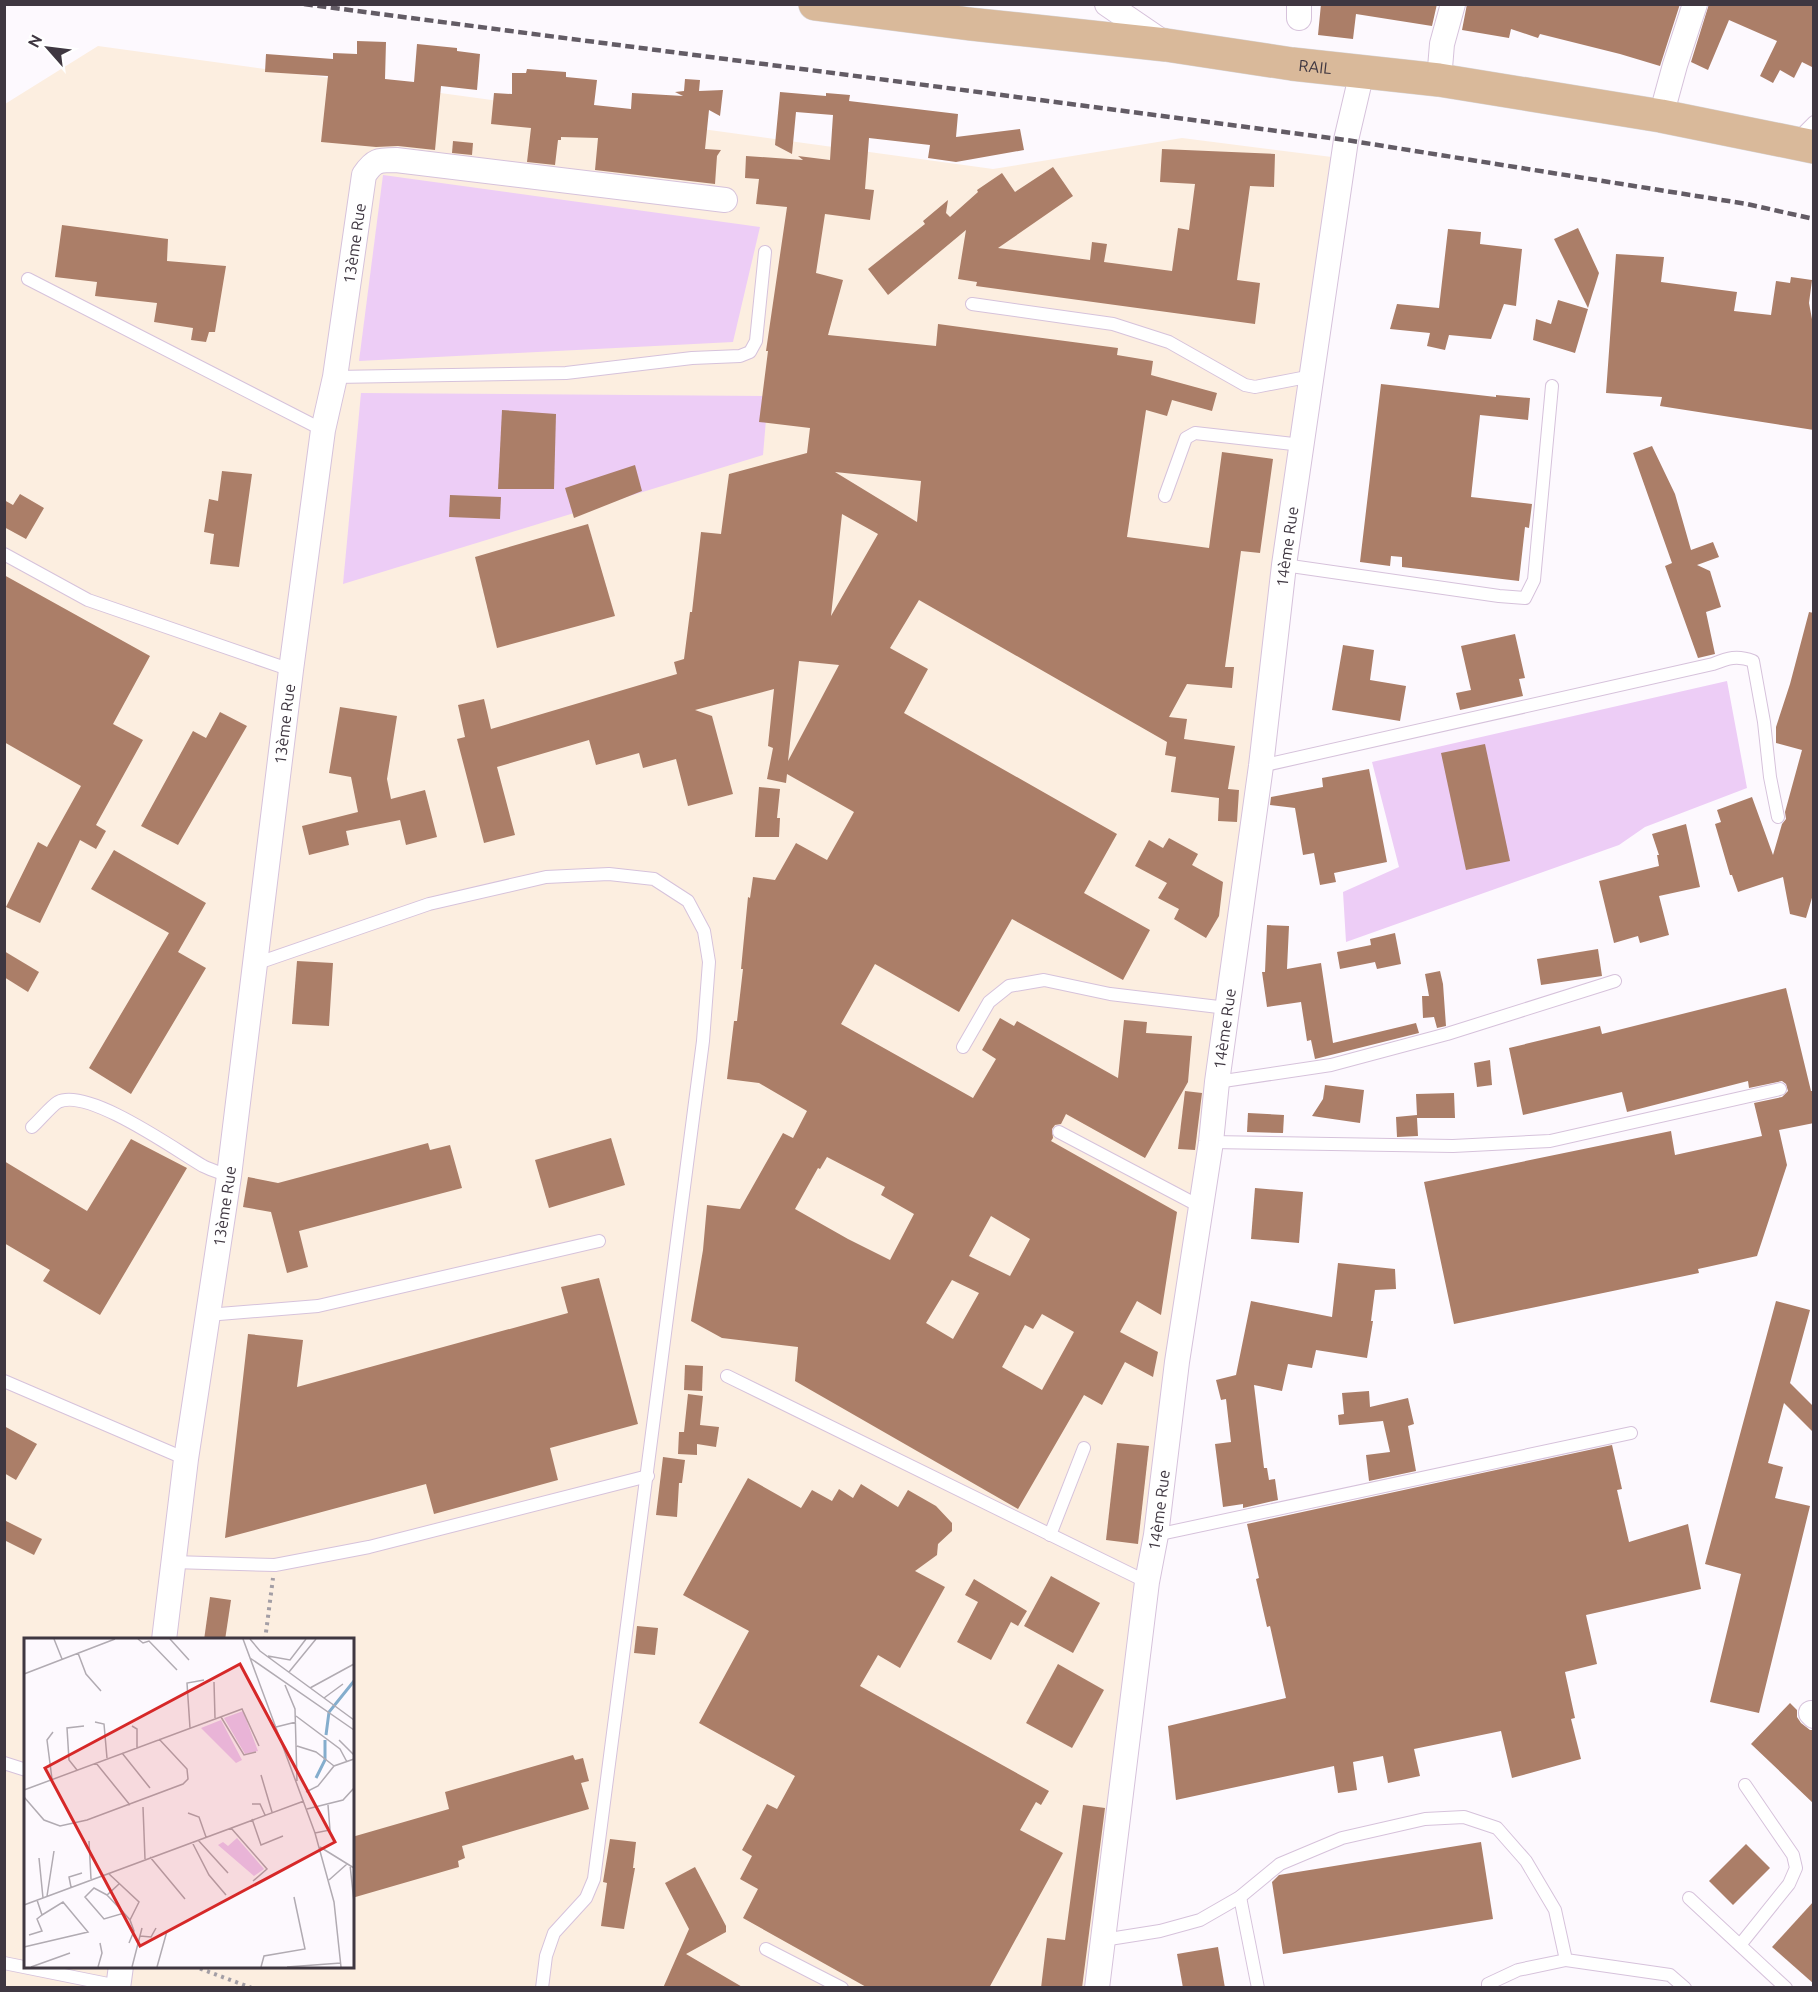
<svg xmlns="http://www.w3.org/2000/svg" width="1818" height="1992" font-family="Ubuntu,sans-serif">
<rect width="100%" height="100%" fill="#fdf9fe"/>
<!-- industrial -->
<path fill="#fceee0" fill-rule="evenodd" d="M98,46L993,169L1182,138L1332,157L1091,1987L5,1988V104ZM26,1640H352V1966H26Z"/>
<!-- green -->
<g fill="#edcdf6">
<polygon points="383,175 760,227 733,342 359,361"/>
<polygon points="361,393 768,396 763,455 343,584"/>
<polygon points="1727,681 1747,788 1645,827 1619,845 1346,942 1343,892 1399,867 1372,762"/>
</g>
<!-- building -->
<g fill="#ab7e68" fill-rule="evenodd">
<polygon points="1321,4 1437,4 1432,26 1356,14 1353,39 1318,35"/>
<polygon points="1467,4 1680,4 1660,66 1620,54 1540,34 1538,38 1511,29 1509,38 1462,30"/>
<polygon points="1709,4 1814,4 1814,68 1802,62 1794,78 1780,70 1773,83 1760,76 1777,41 1729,20 1708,70 1691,62"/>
<polygon points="357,41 386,42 385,79 414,82 417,44 457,48 457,51 480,54 477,90 441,86 435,150 398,146 376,147 321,142 328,76 265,72 266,54 333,59 333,53 357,54"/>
<polygon points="527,69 566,72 566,77 597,80 594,105 631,109 632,93 683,96 675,92 684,91 685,79 700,80 699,91 723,90 720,116 709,110 705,149 721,150 717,156 715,184 595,170 598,138 561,137 561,140 558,140 555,165 527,162 531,128 491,124 494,93 512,94 512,73 526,73"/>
<path d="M780,92L826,96V93L850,95L849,101L958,114L956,137L1020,129L1024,150L956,162L928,158L930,145L869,138L865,189L874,190L870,220L825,214L816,273L843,280L828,335L936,346L938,324L1118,348L1117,355L1153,361L1151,375L1217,393L1212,411L1172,400L1167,416L1146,410L1127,537L1209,548L1222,452L1273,459L1260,553L1241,551L1225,667H1234L1232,688L1187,684L1169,717L1187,719L1184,739L1235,746L1228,789L1239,790L1237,822L1218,821L1219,798L1171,792L1176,757L1165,755L1167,742L919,600L890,648L928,669L904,713L1117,834L1084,893L1150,930L1123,980L1012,919L959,1012L875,964L841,1024L973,1098L996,1059L982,1050L1000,1018L1014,1026L1017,1021L1118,1078L1124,1020L1147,1022L1146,1033L1192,1036L1188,1082L1145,1158L1066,1114L1061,1124L1055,1125L1052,1129L1053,1138L1051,1141L1177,1212L1161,1315L1137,1301L1120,1332L1158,1352L1153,1377L1125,1362L1102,1405L1084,1395L1018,1509L795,1381L798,1347L722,1338L691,1321L703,1250L707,1205L740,1209L783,1133L793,1138L807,1111L759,1083L727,1079L734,1021H737L743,969H741L748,897L750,898L753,877L775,880L796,843L827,860L854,812L787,774L786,783L767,779L773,748L768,746L774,689L695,710L712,716L733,794L688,806L676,759L643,768L639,753L596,765L589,740L497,767L515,835L484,843L457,739L465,737L458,705L484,699L491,729L677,674L674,662L684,659L690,612H692L701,532L721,534L729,474L807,453L810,428L759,422L768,351H766L787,207L756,204L759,179L745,178L746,156L803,160L798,156L830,160L833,115L796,112L792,154L775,145ZM835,472L921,481L917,522ZM842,514L878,534L831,616ZM799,661L839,665L788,761ZM827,1157L885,1187L881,1195L914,1214L890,1260L848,1239L795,1209L818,1168L820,1169ZM991,1216L1030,1239L1010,1276L969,1256ZM952,1280L979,1293L953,1339L926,1323ZM1042,1314L1074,1332L1042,1390L1002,1367L1025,1325L1033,1329Z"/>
<polygon points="453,141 473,143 472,155 452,153"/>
<polygon points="1162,149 1275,154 1274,187 1250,186 1237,280 1260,283 1255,324 976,286 977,282 958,279 966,230 888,295 868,269 925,224 923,221 948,200 946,213 950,217 978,192 977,190 1002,173 1015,192 1053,167 1073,196 998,248 1090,260 1092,242 1107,244 1104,262 1172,271 1178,228 1189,230 1195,184 1160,182"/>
<polygon points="62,225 168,239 167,261 226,266 215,332 209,332 206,342 191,340 193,328 154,322 157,303 95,296 97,282 55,277"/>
<polygon points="1578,228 1599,273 1588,308 1554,239"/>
<polygon points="1448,229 1481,232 1480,244 1522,249 1516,306 1504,304 1491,339 1449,335 1445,350 1427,346 1430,333 1390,329 1397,304 1439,308"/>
<polygon points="1616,254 1664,257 1661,282 1737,292 1734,311 1771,315 1776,281 1790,283 1791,277 1812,280 1809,303 1814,330 1814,430 1660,406 1662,397 1606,393"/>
<polygon points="1558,300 1588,309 1575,353 1533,340 1536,319 1551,324"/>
<polygon points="1381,384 1496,397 1496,395 1530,398 1528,420 1480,415 1471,497 1532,504 1529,528 1525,527 1519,581 1402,567 1402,557 1391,556 1390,566 1360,562"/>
<polygon points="502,410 556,414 554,489 498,489"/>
<polygon points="1652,446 1675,494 1691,550 1713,542 1719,557 1697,565 1710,571 1721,607 1706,612 1715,654 1698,658 1665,566 1672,563 1633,453"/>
<polygon points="635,465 642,491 574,518 565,488"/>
<polygon points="222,471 252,474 239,567 210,564 214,534 204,532 209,499 218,501"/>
<polygon points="20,494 44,508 26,539 4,527 4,500 13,505"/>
<polygon points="450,495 501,497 500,519 449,517"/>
<polygon points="588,524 615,616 497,648 475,557"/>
<polygon points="4,575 150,656 113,724 143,740 96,825 106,831 96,849 80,840 40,923 6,907 38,842 47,847 81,786 4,742"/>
<polygon points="1809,612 1814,613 1814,891 1806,918 1790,914 1783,877 1738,892 1732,875 1730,875 1715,824 1721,822 1717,810 1752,797 1773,855 1782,824 1786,819 1785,812 1802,750 1776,743 1776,727 1790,684"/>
<polygon points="1515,634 1525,678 1519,679 1523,696 1460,710 1456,693 1471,690 1461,646"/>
<polygon points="1343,645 1374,650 1370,680 1406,686 1400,721 1332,710"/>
<polygon points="340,707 397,716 387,779 391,799 425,790 437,837 406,845 400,820 346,831 349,845 309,855 302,826 358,812 351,777 329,773"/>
<polygon points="220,712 247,726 178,845 141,826 193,731 206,738"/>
<polygon points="1485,744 1510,861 1466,870 1441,753"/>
<polygon points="1369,769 1387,862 1334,873 1336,882 1320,885 1314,853 1303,855 1295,808 1270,805 1271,797 1323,787 1322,778"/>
<polygon points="759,787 780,789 777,818 780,818 779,837 755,837"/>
<polygon points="1686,824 1700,887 1659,896 1669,935 1640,943 1638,936 1614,943 1599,881 1659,866 1657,855 1659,855 1652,834"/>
<polygon points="1169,838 1198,854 1192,865 1223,882 1219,916 1206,938 1174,919 1179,909 1158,898 1167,883 1135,866 1149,840 1163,848"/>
<polygon points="114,850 206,903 178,952 206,968 131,1094 89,1068 169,933 91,889"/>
<polygon points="1267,925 1289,926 1287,969 1321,963 1333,1043 1416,1023 1419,1033 1315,1059 1311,1040 1307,1041 1301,1002 1267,1007 1262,972 1265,972"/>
<polygon points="1395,933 1401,964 1377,969 1375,962 1340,969 1337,952 1371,945 1370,939"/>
<polygon points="1598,949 1602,976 1541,985 1537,959"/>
<polygon points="4,951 39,972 28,992 4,977"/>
<polygon points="297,961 333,963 329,1026 292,1024"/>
<polygon points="1440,971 1443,984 1446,1026 1437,1028 1434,1017 1423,1018 1422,996 1429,996 1425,974"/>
<polygon points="1786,988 1811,1091 1814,1091 1814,1123 1779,1130 1787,1165 1757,1256 1698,1269 1699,1273 1454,1324 1424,1182 1671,1131 1675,1155 1762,1136 1754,1103 1782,1097 1788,1091 1786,1084 1782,1081 1749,1088 1748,1081 1627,1112 1622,1092 1523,1115 1509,1048 1600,1026 1602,1034"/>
<polygon points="1490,1060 1492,1085 1477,1087 1474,1063"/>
<polygon points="1325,1085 1364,1090 1360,1123 1312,1116 1323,1099"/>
<polygon points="1185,1091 1202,1093 1195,1150 1178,1149"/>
<polygon points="1454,1093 1455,1118 1417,1118 1418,1136 1397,1137 1396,1117 1417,1115 1416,1094"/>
<polygon points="1248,1113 1284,1115 1283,1133 1247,1132"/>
<polygon points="611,1138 625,1185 549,1208 535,1160"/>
<polygon points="131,1139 187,1168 100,1315 43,1281 50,1270 4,1243 4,1161 87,1211"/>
<polygon points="428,1143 430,1150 450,1145 462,1188 299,1231 308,1267 287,1273 271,1212 243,1207 248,1177 278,1183"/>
<polygon points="1255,1188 1303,1192 1299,1243 1251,1239"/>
<polygon points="1338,1263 1395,1269 1396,1289 1375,1290 1371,1321 1373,1321 1367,1358 1316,1350 1312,1368 1288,1364 1282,1391 1254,1385 1264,1468 1267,1468 1269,1480 1275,1479 1278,1500 1243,1508 1243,1504 1223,1507 1215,1444 1231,1442 1226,1399 1221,1400 1216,1380 1236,1375 1251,1301 1332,1317"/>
<polygon points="599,1278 638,1424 550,1448 558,1480 434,1514 426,1484 225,1538 248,1334 303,1340 297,1387 568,1313 561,1287"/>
<polygon points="1776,1301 1810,1310 1790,1383 1814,1407 1814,1433 1784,1403 1768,1463 1783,1467 1775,1498 1810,1506 1759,1713 1710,1702 1741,1574 1705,1564"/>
<polygon points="685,1365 703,1366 702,1391 684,1390"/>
<polygon points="1369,1391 1370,1407 1408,1398 1414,1424 1408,1426 1416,1471 1369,1481 1366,1455 1390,1452 1383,1421 1339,1425 1338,1415 1344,1414 1342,1393"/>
<polygon points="688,1394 703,1396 700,1425 719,1427 716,1447 697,1444 697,1455 678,1454 679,1432 684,1432"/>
<polygon points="4,1426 37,1444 16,1480 4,1473"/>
<polygon points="1117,1443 1149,1446 1138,1544 1106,1540"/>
<polygon points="1612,1445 1622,1489 1617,1490 1629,1542 1688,1524 1701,1589 1586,1615 1597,1664 1565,1672 1575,1718 1571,1719 1581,1759 1512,1778 1501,1731 1414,1749 1420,1776 1388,1783 1383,1756 1353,1762 1357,1790 1338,1793 1334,1766 1176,1800 1168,1726 1286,1698 1270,1626 1267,1627 1256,1579 1259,1578 1247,1524"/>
<polygon points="663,1457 685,1460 682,1483 679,1483 677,1517 656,1515"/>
<polygon points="748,1478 801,1508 812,1490 832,1501 839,1489 853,1498 861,1484 898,1507 908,1490 936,1506 952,1523 952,1531 938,1544 937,1555 915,1571 945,1587 900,1668 878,1655 860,1686 1049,1791 1041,1805 1036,1802 1020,1830 1063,1853 989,1988 868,1988 743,1918 758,1889 740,1879 752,1856 742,1850 767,1804 777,1809 795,1776 699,1723 749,1631 683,1595"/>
<polygon points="4,1520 42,1539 34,1555 4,1540"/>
<polygon points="1051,1576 1100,1603 1073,1653 1024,1626"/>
<polygon points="974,1579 1027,1611 1018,1626 1011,1622 991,1660 957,1642 978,1602 965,1595"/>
<polygon points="210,1597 231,1600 225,1640 204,1640"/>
<polygon points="637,1626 658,1628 655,1655 634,1653"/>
<polygon points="1058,1664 1104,1690 1072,1748 1026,1723"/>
<polygon points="1790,1703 1797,1710 1797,1717 1801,1723 1810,1730 1814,1730 1814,1804 1751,1744"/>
<polygon points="573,1755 575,1760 583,1758 589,1781 581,1783 589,1809 462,1846 465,1858 458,1861 459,1867 352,1898 352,1837 449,1809 445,1792"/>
<polygon points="1083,1805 1105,1808 1082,1988 1041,1988 1047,1938 1065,1940"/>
<polygon points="610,1839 636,1842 633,1868 635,1868 624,1929 601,1926 607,1883 603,1882"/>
<polygon points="1481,1842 1493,1919 1283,1954 1272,1882 1279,1875"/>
<polygon points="1746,1844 1770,1868 1733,1905 1709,1881"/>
<polygon points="695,1867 726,1926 726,1932 686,1954 744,1988 663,1988 689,1929 665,1883"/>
<polygon points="1814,1901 1814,1984 1772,1947"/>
<polygon points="1218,1947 1225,1988 1183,1988 1177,1954"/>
</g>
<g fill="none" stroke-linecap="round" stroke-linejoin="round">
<defs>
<g id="lane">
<polyline points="1797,139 1814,122"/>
<polyline points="28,279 323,430"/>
<polyline points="972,304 1113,324 1169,342 1245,385 1255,387 1312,376"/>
<polyline points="335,377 566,373 692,358 740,356 750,352 756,341 765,252"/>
<polyline points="1165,496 1186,438 1195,433 1302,445"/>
<polyline points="4,554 88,600 291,670"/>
<polyline points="1284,565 1499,596 1525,598 1534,580 1552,386"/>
<path d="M1261,766L1713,664C1728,658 1737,655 1753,661L1764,722L1770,777L1778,817"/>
<polyline points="255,964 429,904 546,877 609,874 654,879 688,901 704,931 709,962 703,1041 594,1879 586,1898 554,1933 546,1956 542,1988"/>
<polyline points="963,1047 989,1002 1009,986 1044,980 1110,994 1227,1008"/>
<polyline points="1217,1082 1331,1065 1447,1034 1615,981"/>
<path d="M32,1127C39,1121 51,1106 58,1102C88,1087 177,1151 203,1166C211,1170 221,1173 229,1176"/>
<polyline points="1059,1132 1201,1207"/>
<polyline points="1211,1142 1453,1146 1550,1141 1780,1089"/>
<polyline points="207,1315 318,1306 599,1241"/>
<polyline points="727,1376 1147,1582"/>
<polyline points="4,1381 186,1459"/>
<polyline points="1050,1535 1084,1448"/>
<polyline points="1156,1535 1631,1433"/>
<polyline points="173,1562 275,1565 369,1547 648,1476"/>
<polyline points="4,1763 26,1770"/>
<polyline points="1240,1897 1258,1988"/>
<polyline points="1689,1898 1786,1988"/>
<polyline points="1103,1940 1160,1931 1200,1920 1240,1897 1280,1864 1342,1838 1425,1819 1464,1817 1497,1828 1526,1861 1555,1910 1566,1960 1670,1975 1685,1988"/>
<polyline points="1740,1945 1789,1884 1796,1868 1793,1855 1745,1785"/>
<polyline points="766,1949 842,1988"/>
<polyline points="4,1963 118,1986"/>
<polyline points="1488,1988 1488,1984 1518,1970 1566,1960"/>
</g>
<g id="street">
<polyline points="1107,4 1164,43"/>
<polyline points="1299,18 1299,4"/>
<polyline points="1439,80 1442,44 1453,4"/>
<polyline points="1661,116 1675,65 1695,4"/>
<path id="s1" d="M164,1640L186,1459L229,1176L291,670L323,430L335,377L364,175C374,160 378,160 396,160L725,200"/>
<polyline points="1811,1713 1814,1716"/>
<polyline points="118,1988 121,1966"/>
<path id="s2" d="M1097,1988L1147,1582L1156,1535L1177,1362L1211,1142L1217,1082L1261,766L1284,565L1346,140L1362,72"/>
</g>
<g id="primary">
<path id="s3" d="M815,4L970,24L1166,45L1292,64L1439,80L1661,116L1814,147"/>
</g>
</defs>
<!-- lane casing -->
<use href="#lane" stroke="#d6c2db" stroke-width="14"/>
<!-- street casing -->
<use href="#street" stroke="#d6c2db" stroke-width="26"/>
<!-- primary casing -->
<use href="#primary" stroke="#d9d7d9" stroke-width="34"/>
<!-- path -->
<g stroke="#a39ea5" stroke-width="4" stroke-dasharray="3 4.5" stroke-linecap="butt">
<polyline points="265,1640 273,1578"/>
<polyline points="193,1966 252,1988"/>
</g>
<!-- lane -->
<use href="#lane" stroke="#fff" stroke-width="12"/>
<!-- street -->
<use href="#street" stroke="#fff" stroke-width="24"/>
<!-- primary -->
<use href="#primary" stroke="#d9b99a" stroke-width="33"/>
<!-- rail -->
<polyline stroke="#635c65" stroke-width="4.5" stroke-dasharray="9 4.5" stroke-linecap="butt" points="304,4 1346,140 1747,204 1814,219"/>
</g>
<g text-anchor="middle" stroke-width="5" stroke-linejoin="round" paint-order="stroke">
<!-- street labels -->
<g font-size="16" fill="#3f3741" stroke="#fff">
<text dy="6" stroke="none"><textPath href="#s3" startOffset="504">RAIL</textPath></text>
<text dy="6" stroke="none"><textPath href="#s1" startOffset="1410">13ème Rue</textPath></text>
<text dy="6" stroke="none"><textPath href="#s2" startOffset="1454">14ème Rue</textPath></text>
<text dy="6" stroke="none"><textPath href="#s1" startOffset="924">13ème Rue</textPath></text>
<text dy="6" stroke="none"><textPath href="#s2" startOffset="968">14ème Rue</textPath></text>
<text dy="6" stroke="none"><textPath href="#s1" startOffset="438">13ème Rue</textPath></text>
<text dy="6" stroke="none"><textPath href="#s2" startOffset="482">14ème Rue</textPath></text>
</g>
</g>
<!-- overview -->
<g transform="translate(24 1638)">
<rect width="330" height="330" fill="#fdf9fe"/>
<path d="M219,73L234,113L221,116L200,80ZM197,82L218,122L212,125L177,90ZM213,200L240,231L230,238L194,207L199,204L204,208Z" fill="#edcdf6"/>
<path fill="none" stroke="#84adcd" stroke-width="3" d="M302,97L305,74L330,43M292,140L301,122V102"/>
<path fill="none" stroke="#b1abb2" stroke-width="1.5" d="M30,1L38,21M114,1L119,5L125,3L153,32M146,1L165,22M219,1L291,195L310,264L317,329M226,1L236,13L330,82M54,15L62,36L77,53M244,18L266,22L282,1M226,20L330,92M265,34L292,1M0,36L91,1M190,44L191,80M261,47L271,71L273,143M286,50L330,26M300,60L319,46M272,78L316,111L323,124M197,79L220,117L232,114M71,84L80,86L83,120M108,88L113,91V110M252,89L272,84M166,90L163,45L180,42M315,102L330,117M273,108L292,114L310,128M98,115L126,150M72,125L106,167M53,132L45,122L43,90L60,88M237,137L248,174M28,141L23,102L29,94M0,152L218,71L235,108M282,154L294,148L310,128L330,121M0,159L20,182L36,188L63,182L159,146L164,141L163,131L135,101M228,166H236L241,177M119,169L121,221M283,171L319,162L330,150M164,175L175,179L182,199M228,181L237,207L259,198M207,190L243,231L229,243M291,195L306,192L304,167M174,202L204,235M65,203L67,241M168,204L185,237L202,257M296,209L330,230M126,219L161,261M15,220L19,260M326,227L330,264M84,235L115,264L106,282L110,293L105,305M305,242L323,226M95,246L83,257L70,250L61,259L80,281L100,275L106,282M47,249L45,239L58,235M83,257L100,275M23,258L30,213M0,267L280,163M5,297L18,293L13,281L18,277M116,298L127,299L132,290M0,309L64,294L39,264L18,277L13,262M7,329L46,315M74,329L78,315L76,305M108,329L118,290M133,329L143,293M237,329L240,318L281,311L270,259M263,329L317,325"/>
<path fill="#d62828" fill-opacity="0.15" stroke="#d62828" stroke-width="3" d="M216,26L311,204L116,308L21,130Z"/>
<rect width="330" height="330" fill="none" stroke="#3f3741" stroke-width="3"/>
</g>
<!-- border -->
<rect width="1818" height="1992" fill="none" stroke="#3f3741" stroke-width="12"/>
<!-- north arrow -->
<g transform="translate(48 48) rotate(298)" stroke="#ffffff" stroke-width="4.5" paint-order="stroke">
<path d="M0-4.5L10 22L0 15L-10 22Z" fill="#3f3741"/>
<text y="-9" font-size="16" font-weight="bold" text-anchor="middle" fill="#3f3741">N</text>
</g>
</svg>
